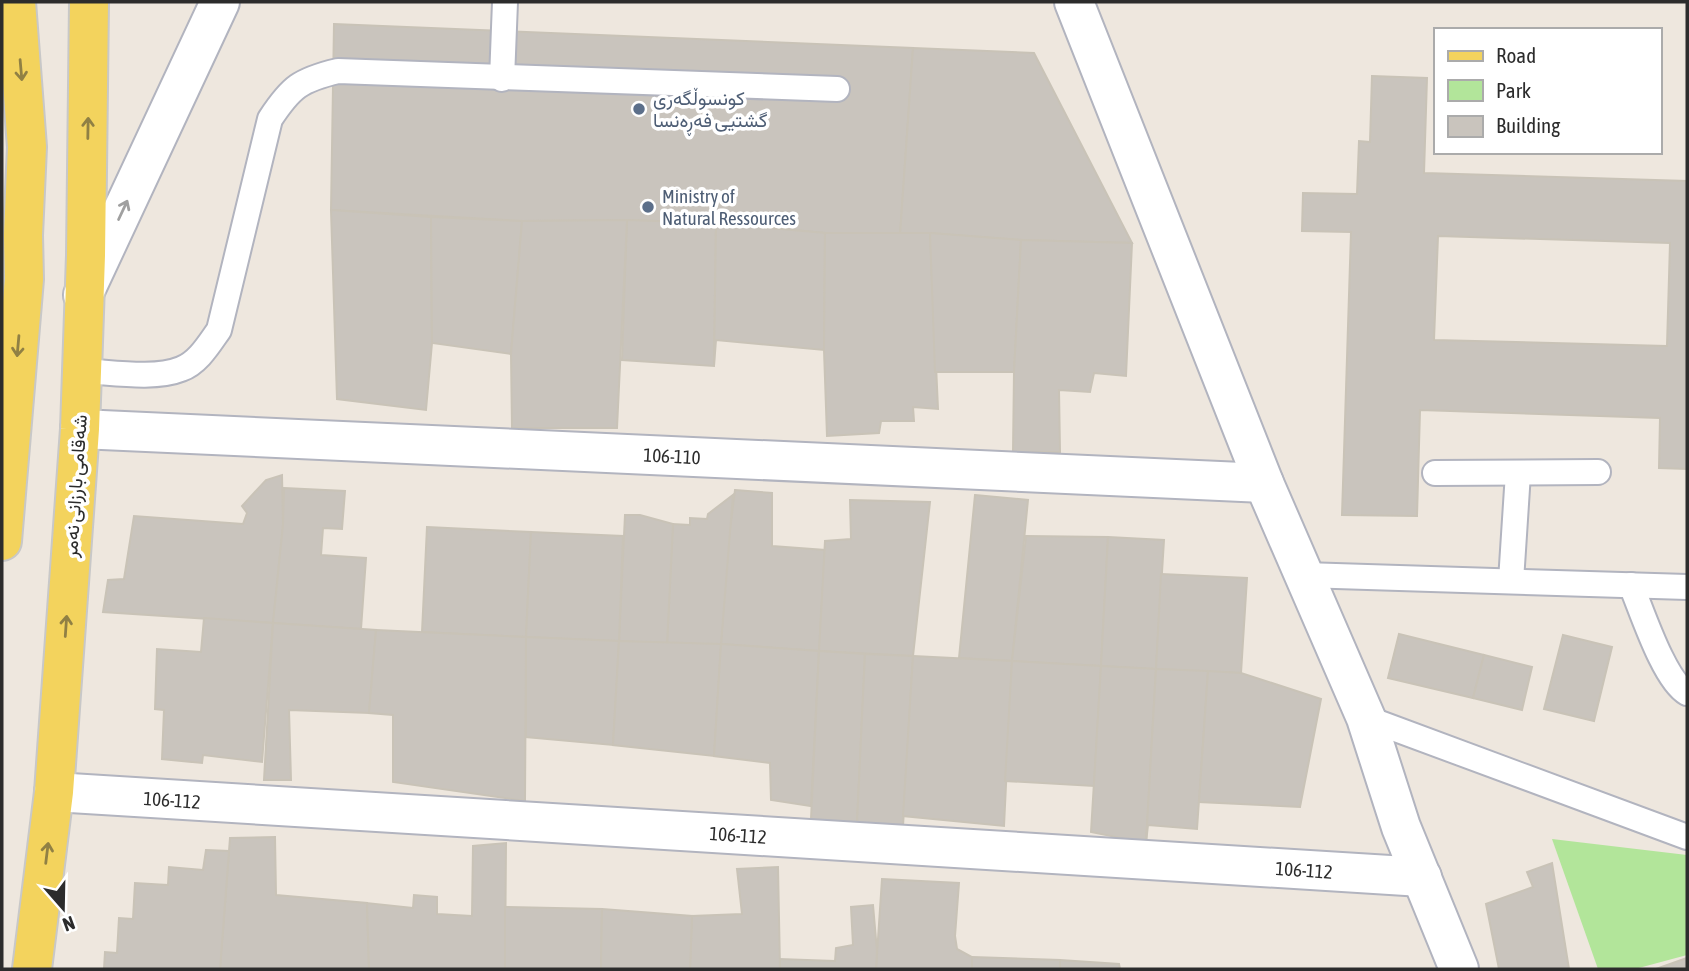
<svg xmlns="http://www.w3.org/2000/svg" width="1689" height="971" font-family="'Asap Condensed',Vazirmatn,sans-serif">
<rect width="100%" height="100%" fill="#eee7de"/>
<!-- green -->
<polygon fill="#b2e59a" points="1552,839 1687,855 1687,955 1635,969 1598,969"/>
<!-- building -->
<g fill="#c9c4bd" stroke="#c9c3b7" stroke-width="2" fill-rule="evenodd">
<polygon points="334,24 913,48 900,235 825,233 716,223 627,220 522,221 331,210"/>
<polygon points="913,48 1034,53 1132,243 1021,240 930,233 900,235"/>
<path d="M1372,76L1427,78L1424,173L1687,181V469L1659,468L1660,418L1420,410L1417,516L1342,515L1351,232L1302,231L1303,193L1357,194L1359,141L1370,142ZM1438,236L1670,243L1667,346L1434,340Z"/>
<polygon points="331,210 431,217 432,343 426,410 337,399"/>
<polygon points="431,217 522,221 511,354 432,343"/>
<polygon points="627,220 716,223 714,366 622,360"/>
<polygon points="627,220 617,428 512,428 511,354 522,221"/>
<polygon points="716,223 825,233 824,350 716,340 714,366"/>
<polygon points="825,233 930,233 938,409 913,407 914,421 881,421 879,433 827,436 824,350"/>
<polygon points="930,233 1021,240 1014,372 935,372"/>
<polygon points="1021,240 1132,243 1126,376 1094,373 1090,392 1059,390 1060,452 1013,452 1014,372"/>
<polygon points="282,475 283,525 273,623 103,612 108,580 124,579 134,516 243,524 247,513 242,506 266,480"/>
<polygon points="284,488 345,491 342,529 323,528 321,555 366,558 361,629 273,623 283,525"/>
<polygon points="735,490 772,493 772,546 825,550 819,651 721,644 727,553"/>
<polygon points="733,495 721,644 667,644 673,524 690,525 690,518 707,519 708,514"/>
<polygon points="975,495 1028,500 1012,661 959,658"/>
<polygon points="850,500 930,502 913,656 819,651 825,541 851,539"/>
<polygon points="625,515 640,515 673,524 667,644 619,641"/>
<polygon points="427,527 531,532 526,637 422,632"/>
<polygon points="531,532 623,536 619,641 526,637"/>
<polygon points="1026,536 1108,537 1101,666 1012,661"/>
<polygon points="1108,537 1164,540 1156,669 1101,666"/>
<polygon points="1161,574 1247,578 1241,673 1156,669"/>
<polygon points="204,618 273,623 262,762 203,755 202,763 162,759 164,710 155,709 157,649 201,652"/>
<polygon points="273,623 376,630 369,713 289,710 291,780 264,780"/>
<polygon points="376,630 526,637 525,801 393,782 393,715 369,713"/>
<polygon points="1399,634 1484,655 1473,698 1388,678"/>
<polygon points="1563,635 1612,647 1594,721 1544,709"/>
<polygon points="526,637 619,641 613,745 526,737"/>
<polygon points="619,641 721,644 714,756 613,745"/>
<polygon points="721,644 819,651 811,806 771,800 770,763 714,756"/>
<polygon points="819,651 865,654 857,823 811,819"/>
<polygon points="865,654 913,656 903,826 857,823"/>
<polygon points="1484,655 1532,667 1522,710 1473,698"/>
<polygon points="913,656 1012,661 1004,826 903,816"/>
<polygon points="1012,661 1101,666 1094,786 1005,781"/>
<polygon points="1101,666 1156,669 1146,843 1091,832"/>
<polygon points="1156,669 1208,671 1197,829 1148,825 1146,843"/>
<polygon points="1208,671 1241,673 1321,699 1300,807 1199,802"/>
<polygon points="275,837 276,895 367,903 369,969 220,969 230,838"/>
<polygon points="506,843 505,969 369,969 367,903 413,908 414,895 437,897 437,914 472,916 473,846"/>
<polygon points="206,850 229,851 220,969 104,969 105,952 117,953 119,918 133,919 135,883 168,885 169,867 203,870"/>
<polygon points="1552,863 1569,969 1499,969 1486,904 1533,887 1527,872"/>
<polygon points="778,867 780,969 690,969 692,916 742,914 737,869"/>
<polygon points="882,879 959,883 955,936 957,949 972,957 972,969 876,969"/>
<polygon points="873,905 877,951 876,969 780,969 780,959 835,961 836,948 853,945 851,907"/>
<polygon points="505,907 602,909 601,969 505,969"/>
<polygon points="602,909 692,916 690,969 601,969"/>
<polygon points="972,957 1060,960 1060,969 972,969"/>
<polygon points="1687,958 1687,969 1656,969"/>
<polygon points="1060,960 1119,964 1120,969 1060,969"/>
</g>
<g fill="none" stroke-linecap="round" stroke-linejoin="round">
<defs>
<g id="service">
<polyline points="502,79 505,2"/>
<path d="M81,371C110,372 154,380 181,369C198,363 209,344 219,330L270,119C291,87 300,80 338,71L837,89"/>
<polyline points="1435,473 1598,472"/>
<polyline points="1304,575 1687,587"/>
<polyline points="1511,581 1518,473"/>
<path d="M1631,585C1642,611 1664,680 1687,693"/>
<polyline points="1366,718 1687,837"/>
</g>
<g id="minor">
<polyline points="1074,2 1264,483 1366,718 1401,827 1459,969"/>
<polyline points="83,295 220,2"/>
<polyline points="80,429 1264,483"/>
<polyline points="54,792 1422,877"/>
</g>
<g id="primary">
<polyline points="2,541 24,279 23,235 27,147 16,2"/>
<polyline points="32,969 54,792 80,429 86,255 89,2"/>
</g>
</defs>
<!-- service casing -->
<use href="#service" stroke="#b2b4bf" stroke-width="28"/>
<!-- minor casing -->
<use href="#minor" stroke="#b2b4bf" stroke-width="42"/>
<!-- primary casing -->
<use href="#primary" stroke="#c8c8c8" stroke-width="42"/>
<!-- service -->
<use href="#service" stroke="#fff" stroke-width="24"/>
<!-- minor -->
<use href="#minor" stroke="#fff" stroke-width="38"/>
<!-- primary -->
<use href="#primary" stroke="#f3d35d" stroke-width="38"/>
</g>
<!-- one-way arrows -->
<defs><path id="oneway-shaft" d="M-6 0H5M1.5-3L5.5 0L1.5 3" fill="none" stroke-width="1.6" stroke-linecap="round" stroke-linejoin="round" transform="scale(1.75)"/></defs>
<g stroke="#908044">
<use href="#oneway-shaft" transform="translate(21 70) rotate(85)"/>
<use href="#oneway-shaft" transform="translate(88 128) rotate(-89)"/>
<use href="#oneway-shaft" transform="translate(18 346) rotate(95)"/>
<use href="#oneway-shaft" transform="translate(66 626) rotate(-86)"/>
<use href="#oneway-shaft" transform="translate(47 853) rotate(-83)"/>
</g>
<use stroke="#a0a0a0" href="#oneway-shaft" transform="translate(123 210) rotate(-65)"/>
<!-- markers -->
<g fill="#5c6f8a" stroke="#fff" stroke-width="2.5">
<circle cx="639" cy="109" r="7"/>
<circle cx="648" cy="207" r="7"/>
</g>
<g text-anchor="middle" stroke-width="7" stroke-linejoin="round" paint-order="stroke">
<!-- service labels -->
<g font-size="19" fill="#4e5e75" stroke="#fff" text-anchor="start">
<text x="653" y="105">کونسوڵگەری<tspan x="653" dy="22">گشتیی فەڕەنسا</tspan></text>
<text x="662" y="203">Ministry of<tspan x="662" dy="22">Natural Ressources</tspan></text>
</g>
<!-- street labels -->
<g font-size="19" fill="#2c2c2c" stroke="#fff">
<text transform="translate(672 456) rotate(3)" y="7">106-110</text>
<text transform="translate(75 486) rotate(-86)" y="7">شەقامی بارزانی نەمر</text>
<text transform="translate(172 800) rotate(4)" y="7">106-112</text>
<text transform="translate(738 835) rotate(4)" y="7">106-112</text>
<text transform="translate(1304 870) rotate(4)" y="7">106-112</text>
</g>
</g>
<!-- border -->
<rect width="1689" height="971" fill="none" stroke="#2c2c2c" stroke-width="7"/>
<!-- legend -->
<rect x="1434" y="28" width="228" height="126" fill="#ffffff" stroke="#ababab" stroke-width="2"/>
<rect x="1448" y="51" width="35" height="10" fill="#f3d35d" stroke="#ababab" stroke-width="2"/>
<text x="1496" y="63" font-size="21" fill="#2c2c2c">Road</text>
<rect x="1448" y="80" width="35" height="21" fill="#b2e59a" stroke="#ababab" stroke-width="2"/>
<text x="1496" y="98" font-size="21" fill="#2c2c2c">Park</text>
<rect x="1448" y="116" width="35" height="21" fill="#c9c4bd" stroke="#ababab" stroke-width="2"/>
<text x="1496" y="133" font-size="21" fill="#2c2c2c">Building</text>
<!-- north arrow -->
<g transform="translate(63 908) rotate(160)" stroke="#ffffff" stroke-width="5" paint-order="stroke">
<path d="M0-5L12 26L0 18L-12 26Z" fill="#2c2c2c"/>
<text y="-10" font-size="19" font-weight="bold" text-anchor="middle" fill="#2c2c2c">N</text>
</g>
</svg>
